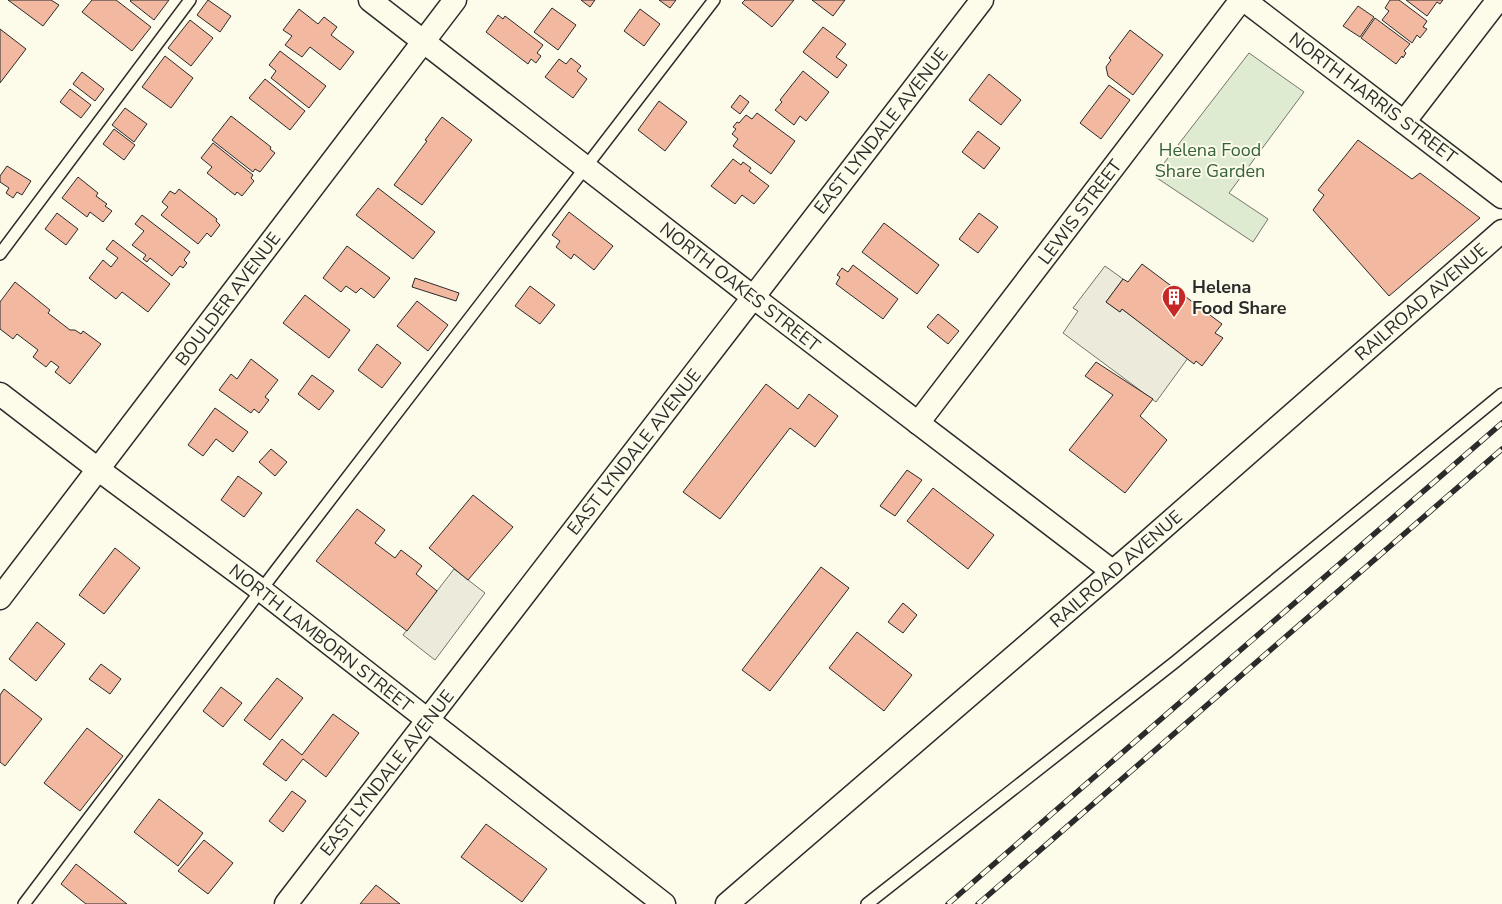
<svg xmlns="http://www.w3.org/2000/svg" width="1502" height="904" font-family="'Nunito Sans',sans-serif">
<rect width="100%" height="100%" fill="#fdfbea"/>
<!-- green -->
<polygon fill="#deebd1" stroke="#74746e" points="1249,53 1304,92 1229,193 1268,219 1253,242 1154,176"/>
<!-- parking -->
<g fill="#eceadb" stroke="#74746e">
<polygon points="1105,266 1123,279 1106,302 1120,312 1122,309 1188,358 1156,402 1063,333 1078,311 1073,308"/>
<polygon points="454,569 485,593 435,660 403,635"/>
</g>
<!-- building -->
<g fill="#f2b8a0" stroke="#2b2b2b">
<polygon points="8,0 51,0 59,5 43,26"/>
<polygon points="92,0 116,0 151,27 132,51 82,12"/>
<polygon points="131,0 169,0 154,20 130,1"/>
<polygon points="208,0 231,16 220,32 197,15"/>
<polygon points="581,0 595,0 590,7"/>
<polygon points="659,0 676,0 670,8"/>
<polygon points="745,0 794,0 772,27 742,3"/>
<polygon points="812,0 845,0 833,16"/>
<polygon points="1390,0 1399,0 1427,21 1423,27 1427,29 1420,38 1417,35 1412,43 1382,20 1389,11 1385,8"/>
<polygon points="1406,0 1443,0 1440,4 1437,2 1427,16"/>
<polygon points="1358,6 1374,17 1360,37 1343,26"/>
<polygon points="552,8 576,25 558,50 534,32"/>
<polygon points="299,9 318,24 324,17 337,27 331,35 354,52 340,70 310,47 302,57 285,45 292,36 283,30"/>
<polygon points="640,9 660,24 644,46 624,31"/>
<polygon points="498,15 503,19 505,16 543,45 537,53 541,56 536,63 531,59 528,64 486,32"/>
<polygon points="1375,18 1410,44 1404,51 1406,53 1403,58 1402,56 1396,64 1361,38"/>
<polygon points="190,20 213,38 191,66 168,48"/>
<polygon points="823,27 846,44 836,57 847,65 837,78 803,52"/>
<polygon points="0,29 26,49 0,83"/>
<polygon points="1130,30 1163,55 1133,95 1108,76 1106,67 1111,60 1109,58"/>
<polygon points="280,51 326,86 309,108 271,78 276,71 269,65"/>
<polygon points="165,56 193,78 171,108 142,87"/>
<polygon points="571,58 581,66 577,71 587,79 573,98 545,77 559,59 566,64"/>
<polygon points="803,71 829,92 806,121 800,116 794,125 775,110 782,102 780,100"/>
<polygon points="82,72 104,89 95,101 73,84"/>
<polygon points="989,74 1021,100 1001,125 969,100"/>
<polygon points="265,79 305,111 290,130 249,98"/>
<polygon points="1109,85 1130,100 1101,139 1080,123"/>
<polygon points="70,89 91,105 81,118 60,102"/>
<polygon points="740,95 749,102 740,114 731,107"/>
<polygon points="659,101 687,122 665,151 638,130"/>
<polygon points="125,108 147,124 134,142 112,125"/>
<polygon points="757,113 795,141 771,174 733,146 738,139 732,134 736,129 733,127 737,122 739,123 746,115 752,119"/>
<polygon points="231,116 271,147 270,149 275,153 260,172 255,169 253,172 212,140"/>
<polygon points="442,117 472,140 422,205 394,185 427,141 425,140"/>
<polygon points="114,129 135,145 124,160 103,144"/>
<polygon points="978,131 1000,148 984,169 962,152"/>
<polygon points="1358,140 1412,179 1420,173 1480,218 1389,296 1313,210 1324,195 1318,190"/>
<polygon points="213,143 253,175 251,178 254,181 242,196 237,192 235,195 207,173 212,167 201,158"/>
<polygon points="733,159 741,165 743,162 751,168 749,171 769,186 754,204 742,195 735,204 711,186"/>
<polygon points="7,166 31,181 22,195 17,192 13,198 6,193 9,188 0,182 0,176"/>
<polygon points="78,177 98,193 96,196 107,204 105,206 112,211 103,222 90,212 87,217 62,198"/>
<polygon points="378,188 435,232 413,259 356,215"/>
<polygon points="179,189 217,219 216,221 220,225 211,237 207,233 198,244 161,215 168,207 162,202 170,191 175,194"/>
<polygon points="569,212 613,246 594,270 574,254 571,259 556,247 560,241 552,235"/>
<polygon points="57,213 78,229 66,245 45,229"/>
<polygon points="979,213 998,227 978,253 959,239"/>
<polygon points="142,215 190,252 184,260 187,263 183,268 180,266 172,276 150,258 147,262 143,259 146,255 132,245 144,231 135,224"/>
<polygon points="884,223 939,265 917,294 862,252"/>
<polygon points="113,240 170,284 148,312 122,292 116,299 89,278 103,260 111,267 118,258 106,249"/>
<polygon points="347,246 390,278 374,298 361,288 356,293 346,286 341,292 323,278"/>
<polygon points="1142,264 1222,324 1215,333 1223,338 1202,366 1196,361 1194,364 1122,309 1120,312 1106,302 1123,279 1128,282"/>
<polygon points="853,265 898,299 883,319 836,284 840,277 837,275 842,268 848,272"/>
<polygon points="415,278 459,293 456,301 412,287"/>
<polygon points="15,282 50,310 48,313 70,330 75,330 81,334 83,331 101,344 70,384 55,372 59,367 51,361 46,367 33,357 38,350 17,334 13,339 0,329 0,302"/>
<polygon points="530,286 555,305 540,324 515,306"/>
<polygon points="305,295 350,330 329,358 283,323"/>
<polygon points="417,301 448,325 428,351 397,326"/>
<polygon points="938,314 959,331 948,344 927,327"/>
<polygon points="377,344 401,363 382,388 358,370"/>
<polygon points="251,359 278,380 265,397 269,400 259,413 254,409 251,413 219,390 231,374 237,379"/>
<polygon points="1096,362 1153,399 1140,416 1167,440 1125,493 1069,450 1113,395 1085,376"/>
<polygon points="312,375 334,391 319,410 298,394"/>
<polygon points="766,384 798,409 809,394 838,416 815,447 790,428 720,519 683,492"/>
<polygon points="215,408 248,432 233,452 216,439 203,456 188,445"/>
<polygon points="271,449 287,462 275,476 259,462"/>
<polygon points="907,470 922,480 895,516 880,506"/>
<polygon points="238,476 262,493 244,517 221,500"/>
<polygon points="933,488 994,535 968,569 907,521"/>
<polygon points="473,495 513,527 468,580 429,548"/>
<polygon points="357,509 385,530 375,543 395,558 401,550 422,566 416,574 437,591 407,631 316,561"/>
<polygon points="115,548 140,568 104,614 79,595"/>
<polygon points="821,567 849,588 770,691 742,670"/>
<polygon points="903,603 917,615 903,633 888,622"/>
<polygon points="37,622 65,644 36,681 9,659"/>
<polygon points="857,632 912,675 884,711 829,668"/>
<polygon points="101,664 121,679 110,694 89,679"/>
<polygon points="277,678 303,698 270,740 244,720"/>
<polygon points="221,687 242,703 223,727 203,711"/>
<polygon points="4,689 42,719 5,766 0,762 0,695"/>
<polygon points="333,714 359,733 326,777 303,759 286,781 263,764 282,739 302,755"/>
<polygon points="87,728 123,756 80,811 44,783"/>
<polygon points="292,791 306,801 283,832 269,821"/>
<polygon points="159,799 203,833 178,866 134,832"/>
<polygon points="486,824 547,869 522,902 461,857"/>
<polygon points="204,840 233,863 208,894 178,871"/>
<polygon points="76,864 127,904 86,904 61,884"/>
<polygon points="376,885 400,904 360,904"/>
</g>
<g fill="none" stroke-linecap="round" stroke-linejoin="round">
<defs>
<g id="lane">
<polyline points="0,254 190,0"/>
<polyline points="24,904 277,569 714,0"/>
<polyline points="867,904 1175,662 1502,394"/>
</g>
<g id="street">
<polyline points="370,0 753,297 1112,571"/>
<polyline points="1244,0 1502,197"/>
<polyline points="1404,122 1498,0"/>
<polyline points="0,394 99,470 261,590 664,904"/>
<polyline points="918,423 1241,0"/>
<polyline points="0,598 455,0"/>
<polyline points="286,904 982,0"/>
<polyline points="727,904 1139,549 1502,231"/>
</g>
</defs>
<!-- lane casing -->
<use href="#lane" stroke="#2b2b2b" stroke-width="14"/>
<!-- street casing -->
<use href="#street" stroke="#2b2b2b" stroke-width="25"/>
<!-- lane -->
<use href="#lane" stroke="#fdfbea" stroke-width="11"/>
<!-- street -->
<use href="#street" stroke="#fdfbea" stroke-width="22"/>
<defs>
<g id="rail">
<polyline points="948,904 1502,423"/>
<polyline points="978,904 1502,449"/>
</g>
</defs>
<!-- rail casing -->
<use href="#rail" stroke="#2b2b2b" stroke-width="5.5"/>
<!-- rail -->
<use href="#rail" stroke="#fdfbea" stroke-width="4" stroke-dasharray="11" stroke-linecap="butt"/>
</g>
<!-- icons -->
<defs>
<symbol id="building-pin" viewBox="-11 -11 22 30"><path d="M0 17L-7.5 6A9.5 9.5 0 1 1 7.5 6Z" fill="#c62828" stroke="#fdfbea"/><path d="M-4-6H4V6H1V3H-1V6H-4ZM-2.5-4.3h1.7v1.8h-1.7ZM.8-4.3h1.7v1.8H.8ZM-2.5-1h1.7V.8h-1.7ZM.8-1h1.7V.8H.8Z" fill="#fff"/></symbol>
</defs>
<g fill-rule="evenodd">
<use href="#building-pin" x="1160" y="283" width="28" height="38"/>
</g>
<g text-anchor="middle" stroke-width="4" stroke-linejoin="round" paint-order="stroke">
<!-- street labels -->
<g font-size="18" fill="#2b2b2b" stroke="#fdfbea">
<text transform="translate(1373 98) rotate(37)" y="6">NORTH HARRIS STREET</text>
<text transform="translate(881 131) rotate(-52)" y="6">EAST LYNDALE AVENUE</text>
<text transform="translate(1080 212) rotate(-53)" y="6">LEWIS STREET</text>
<text transform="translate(740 287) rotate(38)" y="6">NORTH OAKES STREET</text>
<text transform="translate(228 299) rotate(-53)" y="6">BOULDER AVENUE</text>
<text transform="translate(1421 302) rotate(-41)" y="6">RAILROAD AVENUE</text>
<text transform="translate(634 452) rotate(-52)" y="6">EAST LYNDALE AVENUE</text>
<text transform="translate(1116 569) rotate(-41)" y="6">RAILROAD AVENUE</text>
<text transform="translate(321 638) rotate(38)" y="6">NORTH LAMBORN STREET</text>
<text transform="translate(387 773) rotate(-52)" y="6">EAST LYNDALE AVENUE</text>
</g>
<!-- park labels -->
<g font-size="18" fill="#34623c" stroke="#fdfbea">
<text x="1210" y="156">Helena Food<tspan x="1210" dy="21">Share Garden</tspan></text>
</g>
<!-- poi labels -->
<g font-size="18" font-weight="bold" fill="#2b2b2b" stroke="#fdfbea" text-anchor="start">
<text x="1192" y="293">Helena<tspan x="1192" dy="21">Food Share</tspan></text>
</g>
</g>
</svg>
